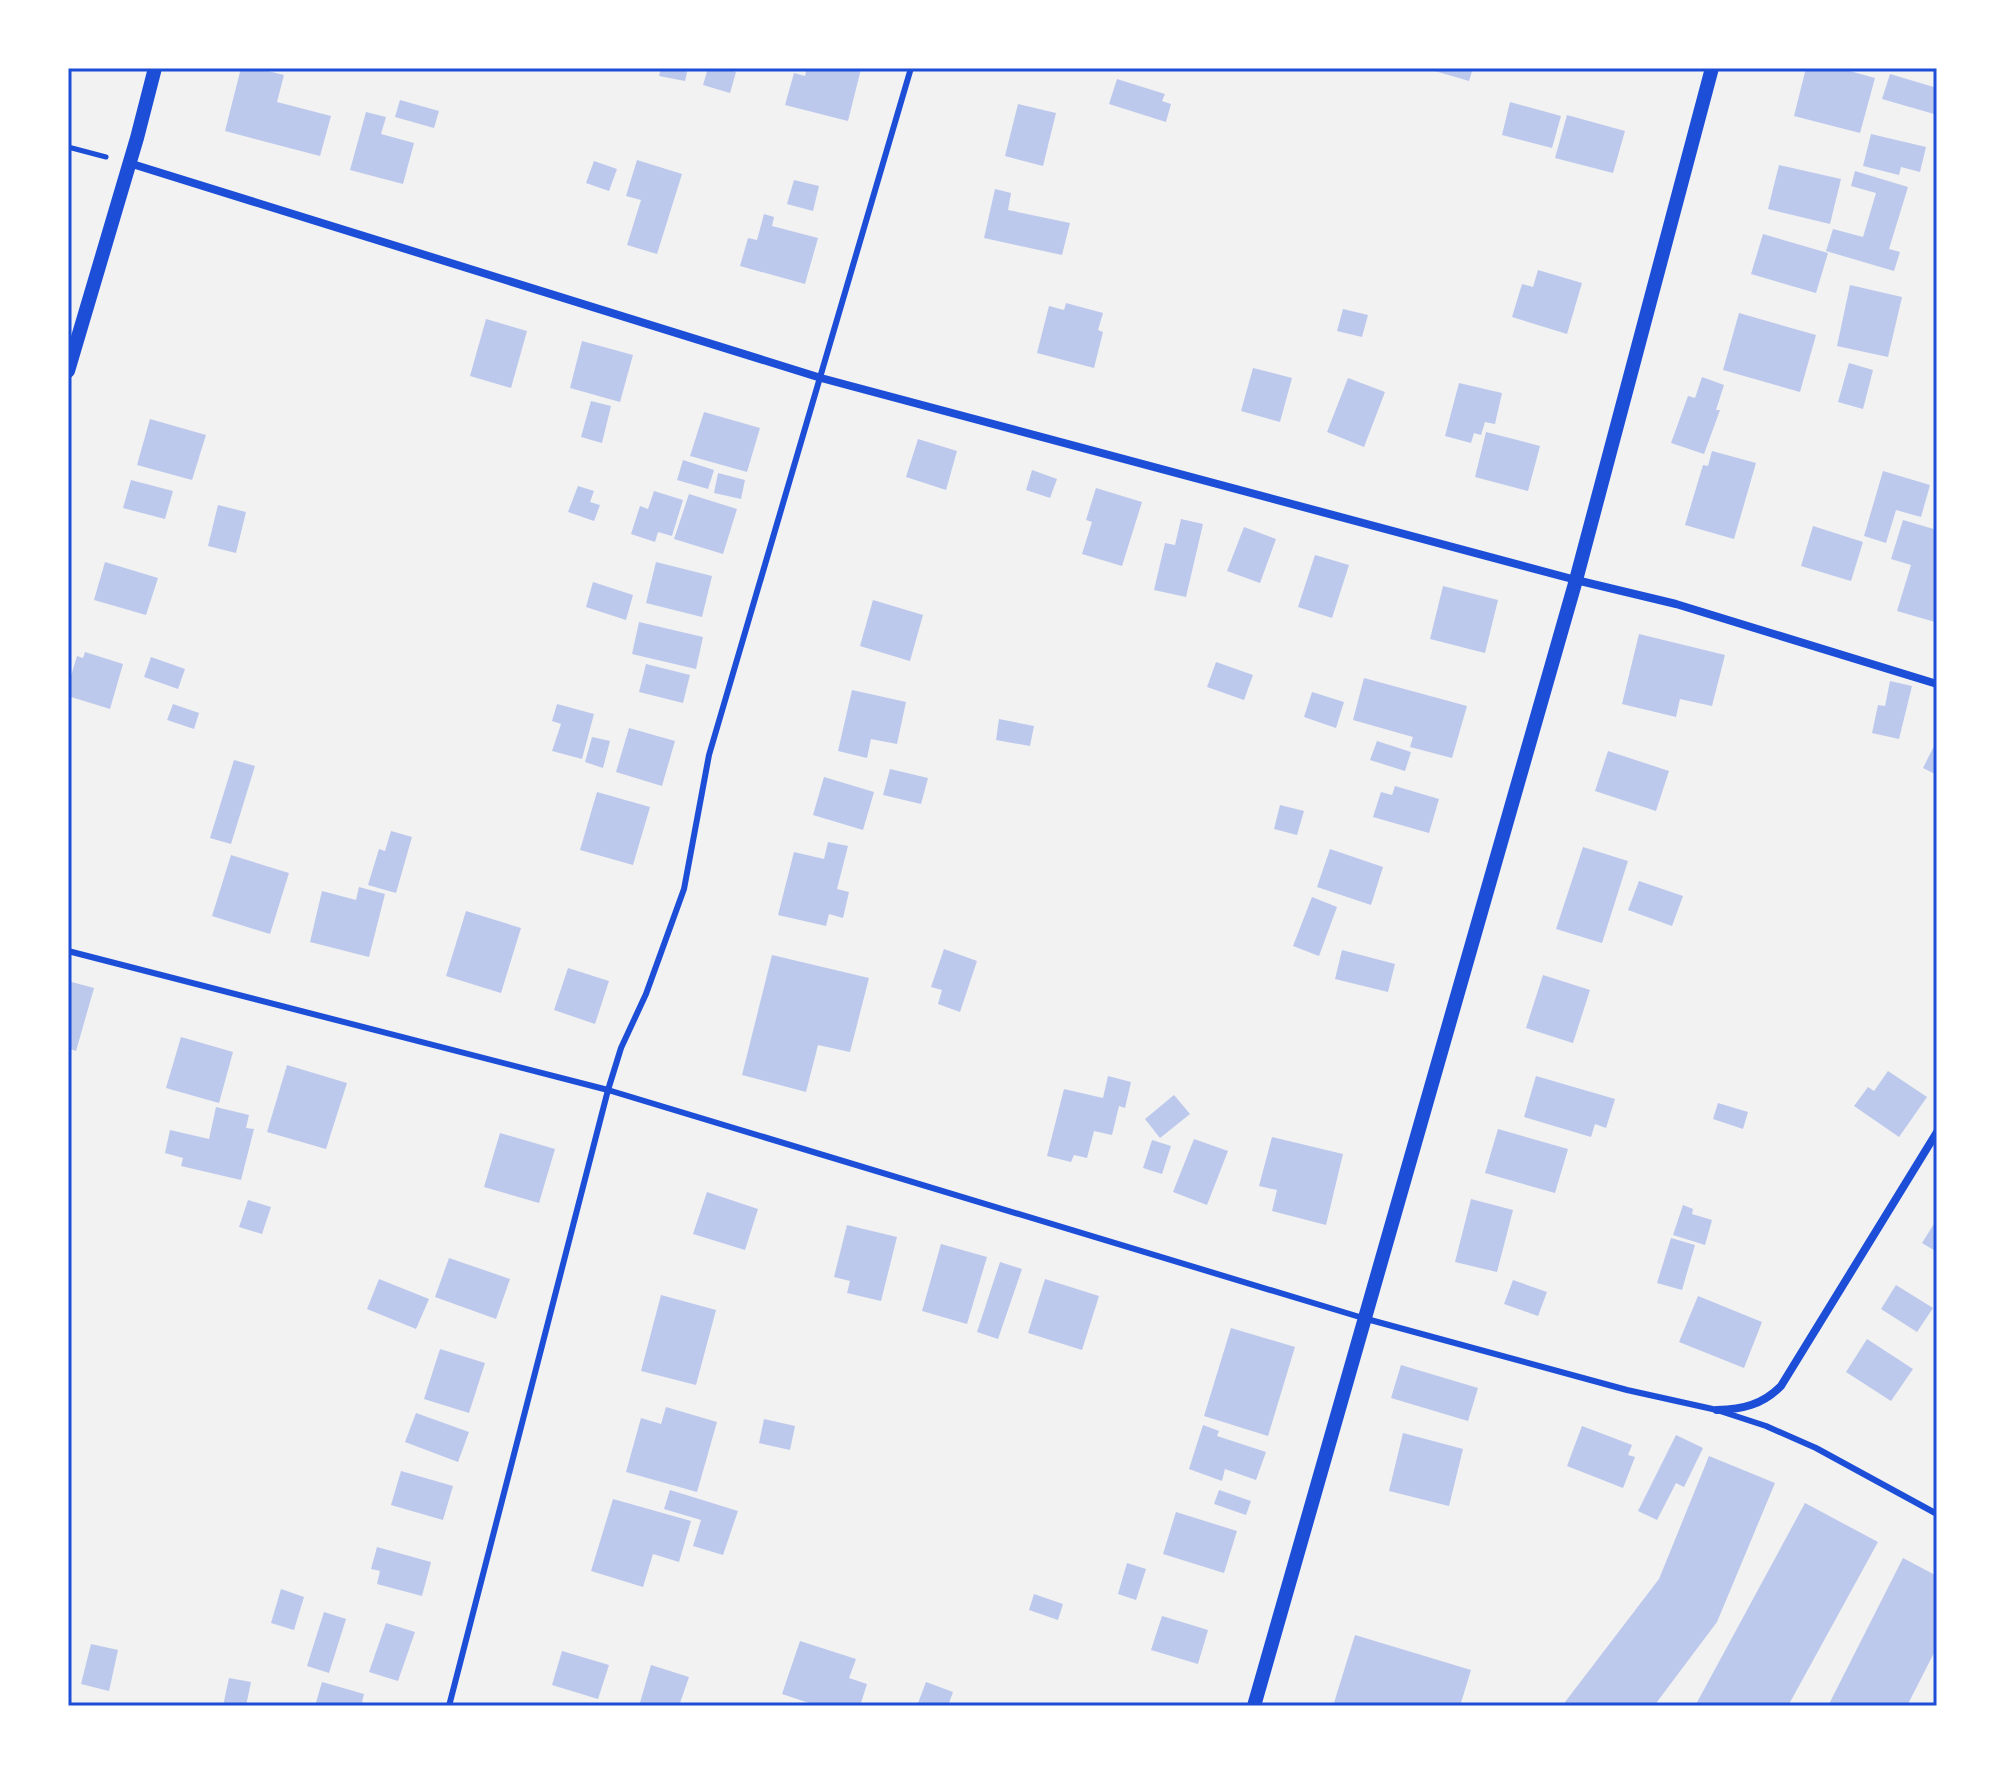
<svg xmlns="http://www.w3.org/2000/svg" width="2005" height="1774" font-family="'PT Sans Narrow',sans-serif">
<rect width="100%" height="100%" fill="#f2f2f2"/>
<!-- building -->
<g fill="#bdc9ec">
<polygon points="241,68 256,68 284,75 277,102 331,116 320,156 225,131"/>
<polygon points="661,68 688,68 685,81 659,76"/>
<polygon points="708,68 722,68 736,72 730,93 703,85"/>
<polygon points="807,68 861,69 848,121 785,105 794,73 805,76"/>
<polygon points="1436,68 1473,68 1469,81 1435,71"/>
<polygon points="1806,68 1839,68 1875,78 1860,133 1794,116"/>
<polygon points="1890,74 1937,88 1934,114 1882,99"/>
<polygon points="1117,79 1165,94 1162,101 1171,104 1166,122 1109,104"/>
<polygon points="400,100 439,111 434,128 395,117"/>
<polygon points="1510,102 1561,116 1552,148 1502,135"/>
<polygon points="1018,104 1056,113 1043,166 1005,156"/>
<polygon points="366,112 386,117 381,134 414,143 403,184 350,170"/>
<polygon points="1567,115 1625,131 1613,173 1555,158"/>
<polygon points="1871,134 1926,147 1920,172 1901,167 1899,175 1863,166"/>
<polygon points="637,160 682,174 657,254 627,245 641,200 626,196"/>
<polygon points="594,161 617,169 609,191 586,183"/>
<polygon points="1779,165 1841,179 1830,224 1768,209"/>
<polygon points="1855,171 1908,187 1889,249 1900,252 1894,271 1826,251 1833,229 1863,237 1876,193 1851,186"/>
<polygon points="794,180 819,186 813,211 787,204"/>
<polygon points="995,189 1011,193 1008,210 1070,223 1062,255 984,238"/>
<polygon points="764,214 774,217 772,226 818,238 805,284 740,266 748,238 757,240"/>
<polygon points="1763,234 1828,253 1816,293 1751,274"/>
<polygon points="1538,270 1582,283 1567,334 1512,317 1522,284 1533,287"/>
<polygon points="1850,285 1902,297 1888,357 1837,346"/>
<polygon points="1066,303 1103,313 1098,330 1103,332 1094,368 1037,353 1049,306 1064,310"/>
<polygon points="1343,309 1368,315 1362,337 1337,331"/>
<polygon points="1739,313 1816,335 1800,392 1723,370"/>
<polygon points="486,319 527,331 511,388 470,376"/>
<polygon points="582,341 633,355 620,402 570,388"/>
<polygon points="1849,363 1873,370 1863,409 1838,402"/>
<polygon points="1253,368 1292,378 1280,422 1241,411"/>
<polygon points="1702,377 1724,385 1716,410 1720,410 1704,454 1671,443 1688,396 1695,398"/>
<polygon points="1348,378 1385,392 1364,447 1327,432"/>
<polygon points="1459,383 1502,393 1495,424 1485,422 1481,435 1474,433 1471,443 1445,436"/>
<polygon points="591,401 611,406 602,443 581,437"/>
<polygon points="704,412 760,428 747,472 690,456"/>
<polygon points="150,419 206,435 192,480 137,465"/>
<polygon points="1486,432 1540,446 1528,491 1475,477"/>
<polygon points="918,439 957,451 946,490 906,477"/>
<polygon points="1712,451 1756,463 1734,539 1685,525 1703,465 1708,466"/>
<polygon points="683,460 714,470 708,489 677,480"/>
<polygon points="1032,470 1057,479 1050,498 1026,490"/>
<polygon points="1883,471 1930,485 1921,517 1896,510 1886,543 1864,536"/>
<polygon points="718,473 745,480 741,499 714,493"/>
<polygon points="131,480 173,491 165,519 123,508"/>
<polygon points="578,486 594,491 590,502 600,505 594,521 568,512"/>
<polygon points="1096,488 1142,502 1122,566 1082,554 1092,522 1086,520"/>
<polygon points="654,491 683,500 672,536 658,532 655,542 631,534 640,506 648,509"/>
<polygon points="689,494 737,509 723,554 674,539"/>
<polygon points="218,505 246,512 236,553 208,546"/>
<polygon points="1181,519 1203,524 1186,597 1154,590 1165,543 1175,545"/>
<polygon points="1903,520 1937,530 1935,622 1897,611 1911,565 1891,559"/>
<polygon points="1813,526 1863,542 1851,581 1801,566"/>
<polygon points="1244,527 1276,539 1260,583 1227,571"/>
<polygon points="1315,555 1349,565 1332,618 1298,607"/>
<polygon points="105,562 158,578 146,615 94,600"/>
<polygon points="656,562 712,576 702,617 646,603"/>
<polygon points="593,582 633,595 626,620 586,607"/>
<polygon points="1443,586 1498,600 1485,653 1430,639"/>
<polygon points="873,600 923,615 910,661 860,646"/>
<polygon points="639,622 703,637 696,669 632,654"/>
<polygon points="1639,634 1725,655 1712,706 1680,699 1676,717 1622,704"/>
<polygon points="85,652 123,664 110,709 68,696 68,686 77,656 83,658"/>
<polygon points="151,657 185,669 178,689 144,677"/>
<polygon points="1216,662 1253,675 1244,700 1207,687"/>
<polygon points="646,664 690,675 683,703 639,692"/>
<polygon points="1364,678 1467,706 1452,758 1410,747 1413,737 1353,720"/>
<polygon points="1890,681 1912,686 1899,739 1872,733 1878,705 1885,706"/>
<polygon points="852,690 906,702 897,744 871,739 867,758 838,751"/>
<polygon points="1312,692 1344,702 1336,728 1304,717"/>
<polygon points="173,704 199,713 194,729 167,720"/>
<polygon points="557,704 594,714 582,759 552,751 561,724 552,721"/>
<polygon points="999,719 1034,726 1030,746 996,740"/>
<polygon points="629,728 675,741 662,786 616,772"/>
<polygon points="592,737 610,741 603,768 585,762"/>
<polygon points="1937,740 1937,775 1923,768"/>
<polygon points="1377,741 1411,752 1405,771 1370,760"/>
<polygon points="1608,751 1669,771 1656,811 1595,791"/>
<polygon points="234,760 255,766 231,844 210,838"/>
<polygon points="890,769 928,778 921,804 883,795"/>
<polygon points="824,777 874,792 863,830 813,815"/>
<polygon points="1395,786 1439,799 1429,833 1373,817 1381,792 1392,795"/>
<polygon points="597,792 650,807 633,865 580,850"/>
<polygon points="1280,805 1304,811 1297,835 1274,829"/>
<polygon points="391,831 412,837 396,893 368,885 379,849 385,851"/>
<polygon points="828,842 848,846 837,889 849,892 843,918 829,914 826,926 778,915 794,852 824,859"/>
<polygon points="1583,847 1628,861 1602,943 1556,929"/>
<polygon points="1330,849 1383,867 1371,905 1317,887"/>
<polygon points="231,855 289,873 270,934 212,916"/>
<polygon points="1639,881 1683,896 1672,926 1628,910"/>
<polygon points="359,887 385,894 369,957 310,942 322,891 356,900"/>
<polygon points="1312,897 1337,907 1319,956 1293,946"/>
<polygon points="466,911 521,928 501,993 446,976"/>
<polygon points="944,949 977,961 960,1012 938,1004 942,990 931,987"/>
<polygon points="1342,950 1395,964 1388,992 1335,979"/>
<polygon points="772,955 869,978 850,1052 818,1045 806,1092 742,1075"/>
<polygon points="568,968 609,981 595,1024 554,1010"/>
<polygon points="1543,975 1590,990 1573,1043 1526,1028"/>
<polygon points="68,981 94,988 76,1051 68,1048"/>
<polygon points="181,1037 233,1052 219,1103 166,1088"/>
<polygon points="287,1065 347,1083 326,1149 267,1132"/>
<polygon points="1888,1071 1927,1097 1899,1137 1854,1106 1868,1087 1874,1091"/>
<polygon points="1108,1076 1131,1082 1125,1108 1119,1106 1112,1135 1094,1131 1087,1158 1074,1155 1071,1162 1047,1156 1064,1089 1103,1098"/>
<polygon points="1536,1076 1615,1099 1606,1128 1595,1124 1591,1137 1524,1117"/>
<polygon points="1174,1095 1190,1114 1160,1138 1145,1119"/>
<polygon points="1718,1103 1748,1112 1743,1129 1713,1119"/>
<polygon points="216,1107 249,1115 246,1128 254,1129 241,1180 181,1166 183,1158 165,1153 170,1130 209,1139"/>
<polygon points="1498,1129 1568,1149 1555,1193 1485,1173"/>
<polygon points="500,1133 555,1149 539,1203 484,1187"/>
<polygon points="1272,1137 1343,1154 1326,1225 1272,1211 1277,1190 1259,1186"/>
<polygon points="1194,1139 1228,1151 1207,1205 1173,1192"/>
<polygon points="1152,1140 1171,1146 1162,1174 1143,1168"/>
<polygon points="707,1192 758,1209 745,1250 693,1234"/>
<polygon points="1471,1199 1513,1210 1497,1272 1455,1262"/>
<polygon points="248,1200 271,1207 262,1234 239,1227"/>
<polygon points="1683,1205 1693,1209 1692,1214 1712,1220 1705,1245 1673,1235"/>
<polygon points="1937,1219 1937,1252 1922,1243"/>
<polygon points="847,1225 897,1237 881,1301 847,1293 850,1281 834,1277"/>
<polygon points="1671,1238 1695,1245 1682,1290 1657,1283"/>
<polygon points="941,1244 987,1257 967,1324 922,1311"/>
<polygon points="449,1258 510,1279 496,1319 435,1297"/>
<polygon points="1000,1262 1022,1269 998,1339 977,1332"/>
<polygon points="379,1279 429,1299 416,1329 367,1309"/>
<polygon points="1045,1279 1099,1296 1082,1350 1028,1333"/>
<polygon points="1513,1280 1547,1292 1538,1316 1504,1304"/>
<polygon points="1896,1285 1933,1308 1917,1332 1881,1309"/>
<polygon points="661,1295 716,1310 696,1385 641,1371"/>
<polygon points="1698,1296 1762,1322 1744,1368 1679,1342"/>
<polygon points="1231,1328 1295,1347 1268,1436 1204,1416"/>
<polygon points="1867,1339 1913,1369 1891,1401 1846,1372"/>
<polygon points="440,1349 485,1363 469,1413 424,1399"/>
<polygon points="1401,1365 1478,1388 1468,1421 1391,1398"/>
<polygon points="666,1407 717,1422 697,1492 626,1472 641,1418 661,1424"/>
<polygon points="416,1413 469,1432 458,1462 405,1442"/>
<polygon points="764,1419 795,1426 790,1450 759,1443"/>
<polygon points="1203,1425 1219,1431 1217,1436 1266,1452 1256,1480 1225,1469 1222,1481 1189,1469"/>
<polygon points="1582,1426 1632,1445 1628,1455 1635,1457 1623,1488 1567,1466"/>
<polygon points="1403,1433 1463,1449 1449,1506 1389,1491"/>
<polygon points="1676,1435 1703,1448 1684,1487 1676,1483 1657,1520 1638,1511"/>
<polygon points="1709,1456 1775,1483 1717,1622 1654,1706 1562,1706 1659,1579"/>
<polygon points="401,1471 453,1486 443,1520 391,1505"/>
<polygon points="670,1490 738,1511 723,1555 693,1546 701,1520 664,1509"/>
<polygon points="1219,1490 1251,1501 1246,1515 1214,1504"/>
<polygon points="613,1499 691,1521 679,1562 653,1554 643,1587 591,1571"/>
<polygon points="1805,1503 1878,1542 1788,1706 1695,1706"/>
<polygon points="1176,1512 1237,1531 1224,1573 1163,1554"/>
<polygon points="377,1547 431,1562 422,1596 377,1584 380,1571 371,1569"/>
<polygon points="1903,1558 1937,1576 1937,1647 1907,1706 1828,1706"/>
<polygon points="1127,1563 1146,1569 1136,1600 1118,1594"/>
<polygon points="281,1589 304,1597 294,1630 271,1623"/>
<polygon points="1034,1594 1063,1604 1058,1620 1029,1610"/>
<polygon points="324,1612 346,1619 329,1673 307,1666"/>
<polygon points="1162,1616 1208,1630 1198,1664 1151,1650"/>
<polygon points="386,1623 415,1632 398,1681 369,1672"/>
<polygon points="1355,1635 1471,1670 1460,1706 1333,1706"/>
<polygon points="800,1641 856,1659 849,1678 867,1684 860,1706 818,1706 782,1694"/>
<polygon points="91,1644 118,1650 109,1691 81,1684"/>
<polygon points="562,1651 609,1665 598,1699 552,1685"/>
<polygon points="651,1665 689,1677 679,1706 639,1706"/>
<polygon points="229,1678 251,1682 246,1706 223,1706"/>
<polygon points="322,1682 364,1694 362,1702 374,1706 315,1706"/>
<polygon points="926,1682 953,1692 948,1706 917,1706"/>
</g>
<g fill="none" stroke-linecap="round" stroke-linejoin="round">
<!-- path -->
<polyline stroke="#1d4ed8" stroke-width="5" points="68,147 106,157"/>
<!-- service -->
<g stroke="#1d4ed8" stroke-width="6">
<polyline points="68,951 608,1090 1363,1318 1627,1390 1717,1410 1766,1426 1816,1448 1937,1514"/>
<polyline points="449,1706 608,1090 621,1048 646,994 684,889 709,755 911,68"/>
</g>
<!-- minor -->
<g stroke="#1d4ed8" stroke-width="8">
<polyline points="129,163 821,378 1576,580 1676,604 1937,684"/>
<path d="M1717,1410C1743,1409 1762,1405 1781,1386L1937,1132"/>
</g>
<!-- tertiary -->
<g stroke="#1d4ed8" stroke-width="14">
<polyline points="68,371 137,138 155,68"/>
<polyline points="1254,1706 1576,580 1712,68"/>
</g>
</g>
<!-- border -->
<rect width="2005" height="1774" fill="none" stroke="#ffffff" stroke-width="140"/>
<rect x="70" y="70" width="1865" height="1634" fill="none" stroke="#1d4ed8" stroke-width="3"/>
</svg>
